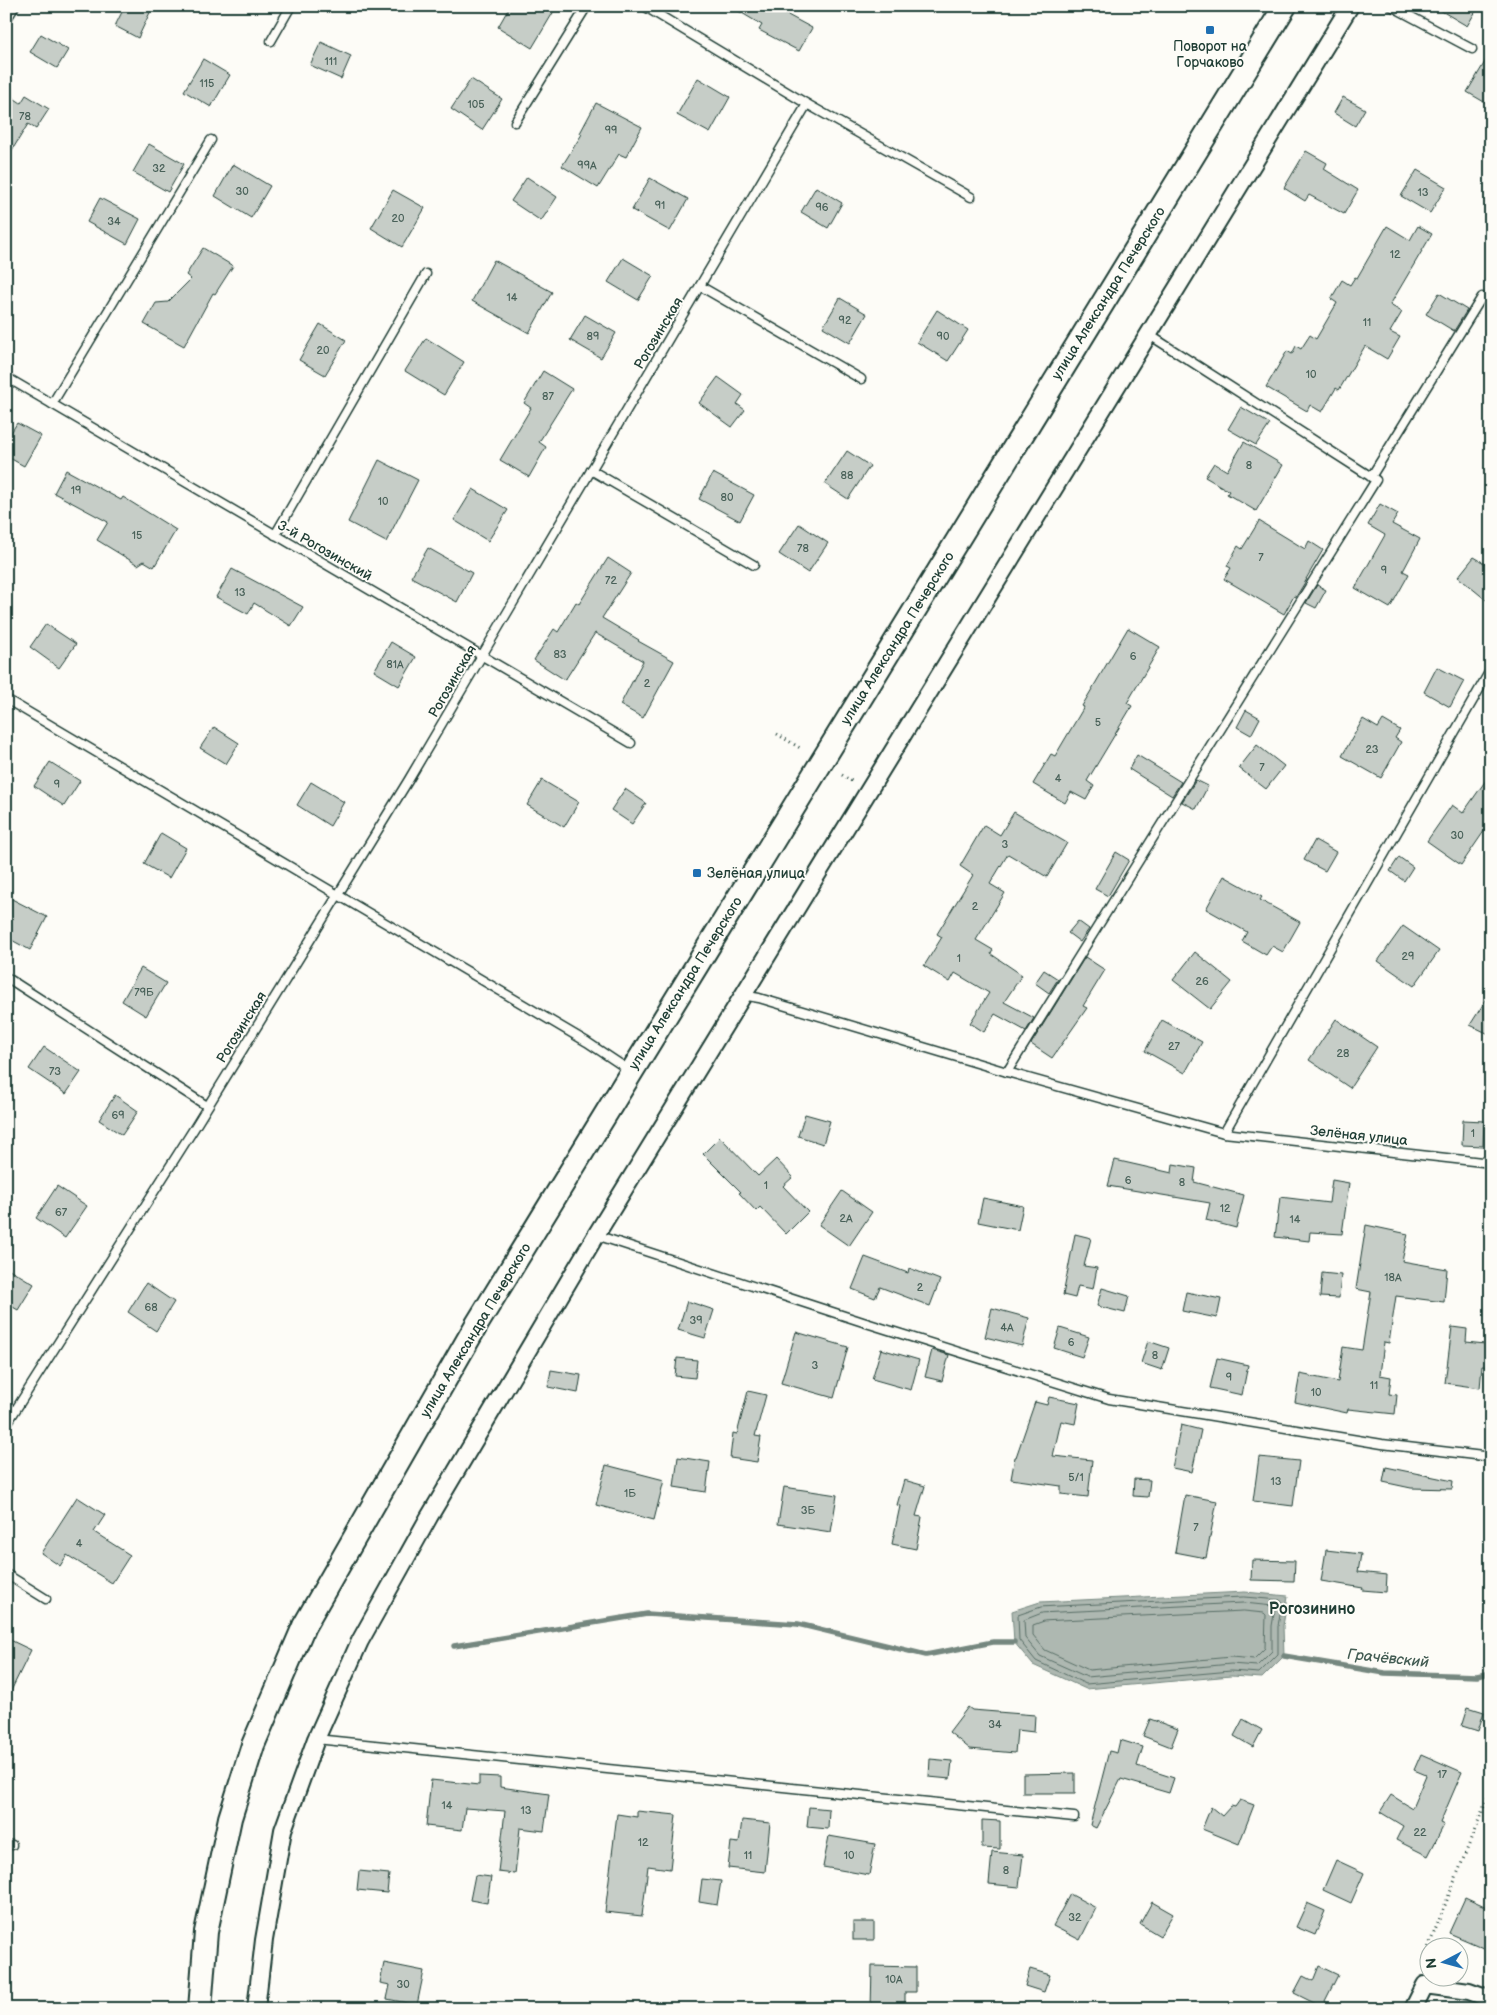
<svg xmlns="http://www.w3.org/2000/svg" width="1497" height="2015" font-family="'Balsamiq Sans',sans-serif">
<rect width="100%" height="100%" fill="#fdfcf7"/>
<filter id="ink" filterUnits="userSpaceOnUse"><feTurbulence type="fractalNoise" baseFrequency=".02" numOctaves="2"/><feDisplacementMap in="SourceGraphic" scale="10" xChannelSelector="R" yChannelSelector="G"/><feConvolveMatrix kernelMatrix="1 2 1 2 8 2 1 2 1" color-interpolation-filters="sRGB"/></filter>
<g filter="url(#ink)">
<!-- water -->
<polygon fill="#aeb8b1" stroke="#75877f" points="1245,1592 1288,1596 1283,1626 1284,1656 1262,1678 1231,1676 1086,1689 1033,1665 1014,1642 1012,1611 1040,1602"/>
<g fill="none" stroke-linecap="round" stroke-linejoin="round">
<!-- shore -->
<g stroke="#586e66" stroke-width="1">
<polygon points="1244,1597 1280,1600 1282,1602 1278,1626 1278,1654 1259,1673 1231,1671 1086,1684 1036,1661 1019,1640 1018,1615 1041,1607"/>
<polygon points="1244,1603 1273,1606 1275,1608 1272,1626 1272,1651 1257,1666 1231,1664 1087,1677 1040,1656 1025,1638 1024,1620 1042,1613"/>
<polygon points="1244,1611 1264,1613 1266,1615 1265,1648 1254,1659 1231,1657 1089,1670 1045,1650 1033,1635 1033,1625 1044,1621"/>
</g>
<!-- stream -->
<g stroke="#75877f" stroke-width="5.5">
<polyline points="454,1646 647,1614 798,1624 926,1655 993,1642 1014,1642"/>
<polyline points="1284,1656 1385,1673 1477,1676 1491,1673"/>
</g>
</g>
<!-- building -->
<g fill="#c6cdc7" stroke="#1f3d34">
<polygon points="125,6 153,6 138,38 115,26"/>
<polygon points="510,6 557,6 532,48 498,27"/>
<polygon points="730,6 771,6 812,28 799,51 759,30 762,25"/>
<polygon points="1433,6 1479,6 1467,26"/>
<polygon points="41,34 68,50 57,68 30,52"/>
<polygon points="321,42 351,56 341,79 310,65"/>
<polygon points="1491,52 1491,106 1467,92"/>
<polygon points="203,59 230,75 211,107 184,91"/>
<polygon points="698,78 730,97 710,133 677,115"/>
<polygon points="471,79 502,99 482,130 451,109"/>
<polygon points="6,93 21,103 26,95 49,109 36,129 28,124 6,160"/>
<polygon points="1343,97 1365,109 1355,126 1334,113"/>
<polygon points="596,103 642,127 626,157 619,154 598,188 562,166 582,134 580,133"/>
<polygon points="149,144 184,164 168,192 133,172"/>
<polygon points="1306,151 1327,163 1324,169 1358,190 1344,214 1309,195 1305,201 1284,188"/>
<polygon points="233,164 270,186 251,218 215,196"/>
<polygon points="1417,170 1446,187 1430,213 1401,196"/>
<polygon points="527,177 557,197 541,221 511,201"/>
<polygon points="650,178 688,199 670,231 632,210"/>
<polygon points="816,187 842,203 828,228 801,212"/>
<polygon points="393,190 425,208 402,247 371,228"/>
<polygon points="100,198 140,219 127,244 87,222"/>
<polygon points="1387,226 1410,240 1418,226 1432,234 1390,305 1402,312 1390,332 1400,337 1387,359 1365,346 1339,390 1336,388 1322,412 1310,405 1307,411 1266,387 1287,351 1292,354 1296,346 1301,349 1310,335 1316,339 1337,303 1331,299 1342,280 1350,285 1355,277 1357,278"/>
<polygon points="203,248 233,266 215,294 213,293 184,346 144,324 156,303 168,302 191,279 186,275"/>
<polygon points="623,258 653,276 638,300 608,282"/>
<polygon points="494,260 552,292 529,333 472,301"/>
<polygon points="1439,293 1467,310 1454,331 1426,314"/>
<polygon points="840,298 867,314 850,343 823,327"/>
<polygon points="937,310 968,330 948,361 917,342"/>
<polygon points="585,315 616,333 601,358 570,340"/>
<polygon points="320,324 346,340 325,375 299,360"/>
<polygon points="426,338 464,362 444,395 405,371"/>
<polygon points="543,371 572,389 539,442 546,447 529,477 500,460 531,408 524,403"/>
<polygon points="718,377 743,395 737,404 745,410 732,427 699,403"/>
<polygon points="1241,407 1270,424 1256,445 1228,429"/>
<polygon points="17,423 41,436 24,466 6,456 6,441"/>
<polygon points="1244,442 1283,465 1256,511 1227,494 1229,491 1205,477 1214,463 1227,471"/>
<polygon points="847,451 870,466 848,499 825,484"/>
<polygon points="379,460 418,480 386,542 348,522"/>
<polygon points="66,470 121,500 123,497 176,530 154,567 144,561 138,565 97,540 108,522 54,493"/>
<polygon points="713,473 754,495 740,521 699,499"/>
<polygon points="473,489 508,510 488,541 454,520"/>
<polygon points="1380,504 1398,514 1392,524 1420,539 1403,571 1409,574 1390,608 1355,588 1385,535 1368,525"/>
<polygon points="1259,521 1305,549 1309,541 1323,550 1306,579 1307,579 1296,597 1294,596 1284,614 1224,579 1231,568 1227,566 1238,546 1242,549"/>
<polygon points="799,524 828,543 808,573 779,554"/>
<polygon points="428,548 472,573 457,602 411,577"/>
<polygon points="1474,557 1491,567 1491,604 1458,577"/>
<polygon points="608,558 631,573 602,618 639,640 638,641 674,661 643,718 620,705 643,661 595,633 565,680 534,660 554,629 558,632 576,602 579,604"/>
<polygon points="232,569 303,607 291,626 254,603 248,614 216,597"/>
<polygon points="1317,585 1326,590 1316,608 1306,603"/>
<polygon points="46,624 76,644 59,668 30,647"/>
<polygon points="1128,628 1160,647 1127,703 1132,706 1087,781 1094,786 1086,800 1071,792 1065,803 1033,784 1051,754 1055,756 1084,707 1082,706"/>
<polygon points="391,642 416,657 399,686 374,671"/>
<polygon points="1437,667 1464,681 1450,707 1424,692"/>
<polygon points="1246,710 1260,718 1251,735 1237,727"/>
<polygon points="1363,719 1378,728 1383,720 1400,730 1395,738 1401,742 1381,778 1342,756"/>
<polygon points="214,727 239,743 226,764 200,748"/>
<polygon points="1257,745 1284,766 1266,789 1239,768"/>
<polygon points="1137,755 1181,782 1172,796 1129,769"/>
<polygon points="50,762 80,781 64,806 34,786"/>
<polygon points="1491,773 1491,821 1461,865 1427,841 1452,805 1463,813"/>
<polygon points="542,780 579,802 564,827 527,805"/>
<polygon points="1196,780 1208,786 1196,809 1182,802"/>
<polygon points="311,782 344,802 330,826 297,805"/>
<polygon points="625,789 646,803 632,824 611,810"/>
<polygon points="1014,812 1067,843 1047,877 1008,854 990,884 1005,893 976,940 993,950 991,954 1022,975 1004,1002 1034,1018 1026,1031 995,1014 984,1032 970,1023 989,993 955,973 950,982 924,966 942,937 937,934 973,875 960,866 984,825 1000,835"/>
<polygon points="161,833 186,848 169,878 144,864"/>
<polygon points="1315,840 1336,852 1325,871 1304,860"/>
<polygon points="1116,852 1129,860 1108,896 1095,889"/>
<polygon points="1399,857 1413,867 1404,881 1390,871"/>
<polygon points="1224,876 1262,897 1260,900 1300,922 1283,952 1272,946 1266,955 1242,941 1247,932 1206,909"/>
<polygon points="6,896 47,917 30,950 6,937"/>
<polygon points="1078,921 1089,929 1080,942 1068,933"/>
<polygon points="1403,926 1439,951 1414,986 1378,961"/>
<polygon points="1195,952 1232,982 1210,1009 1173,980"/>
<polygon points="1085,957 1105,970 1083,1006 1087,1008 1052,1058 1031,1044"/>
<polygon points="141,968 166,983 146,1016 122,1001"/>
<polygon points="1044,970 1058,979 1049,993 1035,983"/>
<polygon points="1491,992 1491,1035 1470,1025"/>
<polygon points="1336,1019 1377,1047 1350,1088 1309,1060"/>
<polygon points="1162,1020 1202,1042 1185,1073 1145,1051"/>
<polygon points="44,1047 81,1072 66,1094 29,1069"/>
<polygon points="115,1095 138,1111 122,1135 99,1120"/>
<polygon points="805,1114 830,1121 823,1144 798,1136"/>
<polygon points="1463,1120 1484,1121 1483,1146 1462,1145"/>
<polygon points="720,1137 758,1176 776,1159 793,1177 783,1186 808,1212 786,1234 760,1207 756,1211 739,1193 741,1192 703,1154"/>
<polygon points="1115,1160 1172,1173 1173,1164 1196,1168 1194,1182 1244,1195 1236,1228 1206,1220 1210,1203 1108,1186"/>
<polygon points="1332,1180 1349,1183 1342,1234 1310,1232 1309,1241 1275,1237 1280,1197 1329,1203"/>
<polygon points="57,1186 87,1206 65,1238 36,1218"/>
<polygon points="842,1191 872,1212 849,1246 819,1225"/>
<polygon points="983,1198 1023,1206 1018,1230 978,1222"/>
<polygon points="1366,1225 1408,1234 1402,1261 1447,1269 1444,1302 1396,1296 1389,1343 1384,1342 1380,1375 1391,1377 1389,1394 1397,1395 1395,1414 1348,1409 1347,1413 1295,1402 1300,1374 1338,1382 1343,1347 1362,1350 1371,1292 1356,1289"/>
<polygon points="1075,1234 1091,1238 1084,1266 1097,1268 1093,1289 1078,1286 1075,1298 1063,1295"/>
<polygon points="865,1257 908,1273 909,1268 940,1280 930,1306 880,1287 875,1298 852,1289"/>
<polygon points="6,1267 34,1284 18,1310 6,1303"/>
<polygon points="1322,1273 1341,1275 1339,1298 1320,1297"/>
<polygon points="146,1283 174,1302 156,1331 128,1312"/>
<polygon points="1102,1288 1129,1296 1125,1313 1097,1306"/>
<polygon points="1186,1292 1221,1299 1217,1318 1182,1311"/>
<polygon points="687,1301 714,1310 705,1338 678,1330"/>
<polygon points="992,1308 1029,1318 1022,1346 985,1337"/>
<polygon points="1452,1327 1467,1329 1466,1342 1485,1344 1485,1348 1491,1348 1491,1367 1482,1366 1480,1388 1445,1383"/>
<polygon points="1060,1328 1089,1337 1082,1357 1054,1348"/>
<polygon points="796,1332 848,1347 834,1398 781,1383"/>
<polygon points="1148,1341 1169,1348 1162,1370 1141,1363"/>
<polygon points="881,1349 919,1360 911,1390 872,1379"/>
<polygon points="932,1350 949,1355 942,1381 925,1377"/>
<polygon points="677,1358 697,1360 695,1378 675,1376"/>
<polygon points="1217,1358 1248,1365 1242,1395 1210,1388"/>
<polygon points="551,1370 581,1375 578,1393 548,1387"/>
<polygon points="748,1391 766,1395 755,1436 761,1437 757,1462 730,1458 733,1433 737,1434"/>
<polygon points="1049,1397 1079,1403 1075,1424 1061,1421 1053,1456 1092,1460 1088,1497 1061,1494 1061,1486 1011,1479 1015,1457 1016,1457 1035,1402 1047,1405"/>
<polygon points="1181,1425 1201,1430 1192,1472 1172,1468"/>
<polygon points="678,1457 710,1462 706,1492 674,1487"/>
<polygon points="1259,1457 1299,1461 1293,1506 1253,1501"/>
<polygon points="606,1465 664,1480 654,1520 596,1505"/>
<polygon points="1386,1467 1453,1481 1452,1489 1411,1488 1383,1482"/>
<polygon points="1134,1479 1150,1480 1148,1497 1133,1496"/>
<polygon points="904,1480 925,1486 916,1516 922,1517 916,1549 892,1544 900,1506 897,1505"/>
<polygon points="784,1487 837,1495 831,1532 778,1524"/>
<polygon points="1185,1495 1217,1501 1206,1558 1175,1552"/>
<polygon points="77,1497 105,1515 94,1532 130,1555 112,1583 67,1555 60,1566 41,1553"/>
<polygon points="1326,1550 1361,1554 1358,1572 1387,1575 1386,1592 1362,1590 1363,1588 1321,1581"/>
<polygon points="1252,1560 1295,1561 1294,1581 1251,1580"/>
<polygon points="6,1638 31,1650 6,1701"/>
<polygon points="968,1707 972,1710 1035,1715 1034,1732 1017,1730 1015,1753 970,1749 949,1732"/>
<polygon points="1468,1707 1484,1712 1478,1731 1462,1726"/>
<polygon points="1150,1719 1178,1729 1171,1747 1143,1736"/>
<polygon points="1243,1719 1262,1730 1253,1747 1234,1736"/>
<polygon points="1120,1740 1143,1747 1137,1766 1174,1778 1169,1793 1121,1779 1096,1828 1090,1825 1109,1751 1117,1753"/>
<polygon points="1421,1754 1462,1772 1440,1823 1444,1825 1428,1856 1396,1840 1403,1826 1380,1812 1391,1795 1412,1808 1426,1775 1414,1770"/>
<polygon points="930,1759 952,1761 950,1779 929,1777"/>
<polygon points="1075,1773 1075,1793 1023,1793 1023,1774"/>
<polygon points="479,1776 500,1777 500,1787 549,1794 544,1831 520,1828 515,1874 498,1872 505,1811 465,1808 462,1830 426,1826 431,1780 479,1785"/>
<polygon points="1240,1800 1254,1805 1239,1844 1202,1829 1211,1807 1222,1816 1231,1806 1235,1807"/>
<polygon points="809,1807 829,1809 828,1829 807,1827"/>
<polygon points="637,1811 676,1815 670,1869 648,1866 642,1916 605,1912 617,1814 637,1817"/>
<polygon points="742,1820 770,1823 765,1872 728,1868 731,1842 739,1843"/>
<polygon points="982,1820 1000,1821 1000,1849 982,1848"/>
<polygon points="829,1836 875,1844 869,1875 823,1867"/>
<polygon points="992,1852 1023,1855 1019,1887 989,1884"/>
<polygon points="1336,1860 1364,1873 1351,1903 1323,1890"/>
<polygon points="359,1871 389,1874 387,1893 357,1890"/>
<polygon points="475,1875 491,1877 487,1903 470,1900"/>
<polygon points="702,1879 721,1881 717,1905 699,1902"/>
<polygon points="1070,1894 1096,1908 1080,1940 1053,1926"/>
<polygon points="1465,1898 1491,1910 1491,1951 1449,1933"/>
<polygon points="1152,1902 1173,1914 1160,1936 1140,1924"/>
<polygon points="1307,1903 1325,1911 1315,1935 1296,1927"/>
<rect x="853" y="1922" width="21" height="18"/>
<polygon points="384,1963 424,1971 417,2005 387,1999 390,1985 380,1983"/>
<polygon points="872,1966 916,1967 916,1992 905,1992 905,2004 887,2004 887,2009 871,2009"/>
<polygon points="1319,1966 1338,1975 1322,2007 1294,1993 1303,1976 1313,1981"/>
<polygon points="1030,1969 1050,1975 1044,1992 1025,1986"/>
</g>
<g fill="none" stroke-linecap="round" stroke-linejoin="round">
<defs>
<g id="lane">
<polyline points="1391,6 1472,49"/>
<polyline points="6,20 15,6"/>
<polyline points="271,41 291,6"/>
<polyline points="807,104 971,197"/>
<polyline points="515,122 587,6"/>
<polyline points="700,286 861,379"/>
<polyline points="6,377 631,743"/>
<polyline points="52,404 211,140"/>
<polyline points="591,470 754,565"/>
<polyline points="1371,477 1482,297"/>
<polyline points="275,535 426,274"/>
<polyline points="6,699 587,1042 629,1070"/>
<polyline points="6,977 207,1106"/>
<polyline points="742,995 759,998 1007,1072 1224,1133 1491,1163"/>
<polyline points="1007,1072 1376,480 1148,334"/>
<polyline points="1224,1133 1491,669"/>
<polyline points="596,1235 863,1322 1109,1399 1382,1444 1491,1457"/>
<polyline points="6,1425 195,1127 408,781 807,104 644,6"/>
<polyline points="6,1574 46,1599"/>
<polyline points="316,1739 1074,1817"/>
<polyline points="6,1844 12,1845"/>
</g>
<g id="street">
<polyline points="256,2009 264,1940 283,1830 316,1739 360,1641 429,1517 596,1235 1350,6"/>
<polyline points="1413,2009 1425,1985 1469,1991 1491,1999"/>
</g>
<polyline id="secondary" points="200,2009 206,1932 230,1818 253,1745 304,1626 477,1324 1285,6"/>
</defs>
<!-- lane casing -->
<use href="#lane" stroke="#1f3d34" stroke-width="11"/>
<!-- street casing -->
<use href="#street" stroke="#1f3d34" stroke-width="20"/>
<!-- secondary casing -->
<use href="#secondary" stroke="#1f3d34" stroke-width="26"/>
<!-- path -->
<g stroke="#1f3d34" stroke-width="3" stroke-dasharray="1 4" stroke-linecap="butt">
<polyline points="777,734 800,748"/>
<polyline points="842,775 853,782"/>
<polyline points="1426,1967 1428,1948 1491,1789"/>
</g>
<!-- lane -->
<use href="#lane" stroke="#fdfcf7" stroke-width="8"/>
<!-- street -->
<use href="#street" stroke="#fdfcf7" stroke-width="16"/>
<!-- secondary -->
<use href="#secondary" stroke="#fdfcf7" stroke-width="22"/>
</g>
</g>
<!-- markers -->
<g fill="#1f6fb2" stroke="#fdfcf7" stroke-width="2">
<rect x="1205" y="25" width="10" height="10" rx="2.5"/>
<rect x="692" y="868" width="10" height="10" rx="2.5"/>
</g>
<g text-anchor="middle" stroke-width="4" stroke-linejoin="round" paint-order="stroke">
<!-- number labels -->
<g font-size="11" fill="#496159">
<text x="331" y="65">111</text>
<text x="207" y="87">115</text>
<text x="476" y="108">105</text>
<text x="25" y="120">78</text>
<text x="611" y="134">99</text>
<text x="587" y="169">99А</text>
<text x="159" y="172">32</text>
<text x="242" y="195">30</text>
<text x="1423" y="196">13</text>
<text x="660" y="209">91</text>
<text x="822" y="211">96</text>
<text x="398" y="222">20</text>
<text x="114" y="225">34</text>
<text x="1395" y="258">12</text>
<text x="512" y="301">14</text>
<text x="845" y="324">92</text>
<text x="1367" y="326">11</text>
<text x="593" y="340">89</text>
<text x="943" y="340">90</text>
<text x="323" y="354">20</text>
<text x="1311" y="378">10</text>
<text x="548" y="400">87</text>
<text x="1249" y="469">8</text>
<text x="847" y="479">88</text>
<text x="76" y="494">19</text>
<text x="727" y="501">80</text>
<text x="383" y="505">10</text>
<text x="137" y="539">15</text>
<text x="803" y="552">78</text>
<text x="1261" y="561">7</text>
<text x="1384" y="574">9</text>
<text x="611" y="584">72</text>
<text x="240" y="596">13</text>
<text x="560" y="658">83</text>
<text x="1133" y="660">6</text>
<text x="395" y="668">81А</text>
<text x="647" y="687">2</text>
<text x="1098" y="726">5</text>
<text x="1372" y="753">23</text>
<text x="1262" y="771">7</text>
<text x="1058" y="782">4</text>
<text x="57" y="788">9</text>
<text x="1457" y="839">30</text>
<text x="1005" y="848">3</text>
<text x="975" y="910">2</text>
<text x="1408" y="960">29</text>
<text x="959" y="962">1</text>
<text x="1202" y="985">26</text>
<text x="144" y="996">79Б</text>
<text x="1174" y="1050">27</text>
<text x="1343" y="1057">28</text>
<text x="55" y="1075">73</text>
<text x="118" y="1119">69</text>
<text x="1473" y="1137">1</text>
<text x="1128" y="1184">6</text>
<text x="1182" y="1186">8</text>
<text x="766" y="1189">1</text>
<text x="1225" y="1212">12</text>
<text x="61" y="1216">67</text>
<text x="846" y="1222">2А</text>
<text x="1295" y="1223">14</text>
<text x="1393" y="1281">18А</text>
<text x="920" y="1291">2</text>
<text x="151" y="1311">68</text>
<text x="696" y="1324">39</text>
<text x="1007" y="1331">4А</text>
<text x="1071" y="1346">6</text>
<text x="1155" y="1359">8</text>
<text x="815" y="1369">3</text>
<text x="1229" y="1381">9</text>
<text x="1374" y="1389">11</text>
<text x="1316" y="1396">10</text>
<text x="1076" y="1481">5/1</text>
<text x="1276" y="1485">13</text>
<text x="630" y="1497">1Б</text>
<text x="808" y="1514">3Б</text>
<text x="1196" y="1531">7</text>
<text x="79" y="1547">4</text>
<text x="995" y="1728">34</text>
<text x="1442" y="1778">17</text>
<text x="447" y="1809">14</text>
<text x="526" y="1814">13</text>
<text x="1420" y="1836">22</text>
<text x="643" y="1846">12</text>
<text x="748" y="1859">11</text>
<text x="849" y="1859">10</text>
<text x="1006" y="1874">8</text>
<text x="1075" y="1921">32</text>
<text x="894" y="1983">10А</text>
<text x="403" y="1988">30</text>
</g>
<!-- poi labels -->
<g font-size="14" fill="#1f3d34" stroke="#fdfcf7">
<text x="1210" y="51">Поворот на<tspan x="1210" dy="16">Горчаково</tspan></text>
<text x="707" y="878" text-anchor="start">Зелёная улица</text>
</g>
<!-- street labels -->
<g font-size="14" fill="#1f3d34" stroke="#fdfcf7">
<text transform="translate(1108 293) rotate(-58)" y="5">улица Александра Печерского</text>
<text transform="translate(658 333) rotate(-59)" y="5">Рогозинская</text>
<text transform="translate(325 550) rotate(30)" y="5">3-й Рогозинский</text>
<text transform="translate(897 638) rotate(-58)" y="5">улица Александра Печерского</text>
<text transform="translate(452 681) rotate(-60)" y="5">Рогозинская</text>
<text transform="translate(685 983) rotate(-58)" y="5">улица Александра Печерского</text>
<text transform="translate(241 1027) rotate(-58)" y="5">Рогозинская</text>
<text transform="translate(1359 1135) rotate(6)" y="5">Зелёная улица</text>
<text transform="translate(475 1330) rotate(-59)" y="5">улица Александра Печерского</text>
</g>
<!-- water labels -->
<g font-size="15" font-style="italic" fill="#435c53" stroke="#fdfcf7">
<text transform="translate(1388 1658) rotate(6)" y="5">Грачёвский</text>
</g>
<!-- quarter labels -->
<g font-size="16" font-weight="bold" fill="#1f3d34" stroke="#fdfcf7">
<text x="1312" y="1614">Рогозинино</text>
</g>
</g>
<!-- margin -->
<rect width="1497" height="2015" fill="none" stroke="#fdfcf7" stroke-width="25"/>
<rect x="12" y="12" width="1472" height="1990" fill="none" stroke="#1f3d34" stroke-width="2" filter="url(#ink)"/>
<!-- north arrow -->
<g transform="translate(1444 1962) rotate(264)"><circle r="24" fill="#fdfcf7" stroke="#a4b0a9"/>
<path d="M0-4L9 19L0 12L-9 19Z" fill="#1f6fb2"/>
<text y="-8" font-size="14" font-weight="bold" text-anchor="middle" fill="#1f3d34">N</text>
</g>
</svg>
